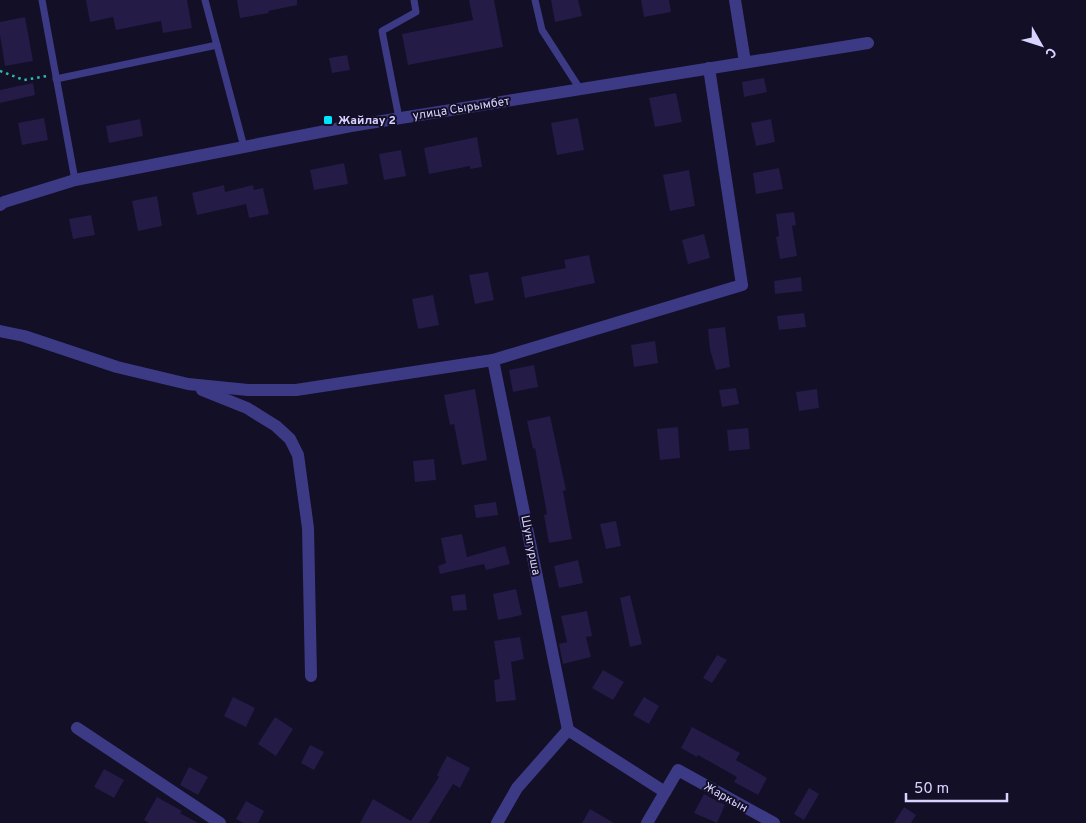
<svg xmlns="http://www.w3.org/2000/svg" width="1086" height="823" font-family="Overpass,sans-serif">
<rect width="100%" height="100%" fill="#130f26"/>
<!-- building -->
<g fill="#241b47">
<polygon points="86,0 187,0 192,28 163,33 161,21 116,30 113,17 90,22"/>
<polygon points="237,0 297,0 297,5 268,11 269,13 240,18"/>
<polygon points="469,0 494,0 503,47 408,65 402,34 473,20"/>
<polygon points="551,0 578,0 582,16 555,22"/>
<polygon points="641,0 669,0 671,12 644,17"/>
<polygon points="25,17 33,61 5,66 0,35 0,22"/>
<polygon points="347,55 350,70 332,73 329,58"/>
<polygon points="764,78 767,92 744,97 742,82"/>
<polygon points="33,83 35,95 0,103 0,90"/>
<polygon points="676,93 682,122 655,127 649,98"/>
<polygon points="44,118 48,140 22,145 18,123"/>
<polygon points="578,118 584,150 557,155 551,123"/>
<polygon points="140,119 143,136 109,143 106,126"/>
<polygon points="771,119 775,142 756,146 751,123"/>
<polygon points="477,137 482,167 470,169 470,166 429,174 424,148"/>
<polygon points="401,150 406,176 384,180 379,154"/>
<polygon points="344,163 348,184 314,190 310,170"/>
<polygon points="779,168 783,189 756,194 753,173"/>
<polygon points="689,170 695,206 670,211 663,175"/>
<polygon points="224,185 225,192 253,185 254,190 263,188 269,214 249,218 246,204 197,215 192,193"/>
<polygon points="157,196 162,226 138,231 132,201"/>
<polygon points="794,212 796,225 792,226 797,256 780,259 776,237 779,236 776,214"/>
<polygon points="91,215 95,235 73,239 69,219"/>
<polygon points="704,234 710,258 688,264 682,240"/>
<polygon points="589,255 595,283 525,298 521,277 566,268 564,260"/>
<polygon points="488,272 494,300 475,304 469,275"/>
<polygon points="801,277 802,291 775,294 774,281"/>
<polygon points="433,295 439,325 418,329 412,299"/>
<polygon points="804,313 806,327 779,330 777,316"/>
<polygon points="725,327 730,367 716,370 710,350 708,329"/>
<polygon points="655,341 658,363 634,367 631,345"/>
<polygon points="534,365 538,387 513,392 509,370"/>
<polygon points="736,388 739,404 722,407 719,390"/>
<polygon points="475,389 487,460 462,465 454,424 450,425 444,395"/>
<polygon points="817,389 819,408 799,411 796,392"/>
<polygon points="550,416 566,490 563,491 572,539 549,543 544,515 547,514 535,448 533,449 527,421"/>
<polygon points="678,427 680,458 660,460 657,429"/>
<polygon points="748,428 750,449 729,451 727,430"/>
<polygon points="434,459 436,480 415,482 413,461"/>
<polygon points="496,502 498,515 476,518 474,505"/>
<polygon points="616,521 621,546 606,549 600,524"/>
<polygon points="462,534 467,557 505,546 510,564 486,570 484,564 440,574 438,566 446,563 441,538"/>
<polygon points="578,560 583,583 559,588 554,566"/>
<polygon points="516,589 522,615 498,620 493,594"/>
<polygon points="465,594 467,610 453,611 451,596"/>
<polygon points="630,595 642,644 630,647 620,598"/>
<polygon points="587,611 592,636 586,637 591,657 563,664 559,644 567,642 561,616"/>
<polygon points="520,637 524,659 511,662 516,700 496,702 494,680 500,679 494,641"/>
<polygon points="717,655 727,660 712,683 703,678"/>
<polygon points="603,670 624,682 613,700 592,688"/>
<polygon points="233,697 255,708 246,727 224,716"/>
<polygon points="644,697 659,706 649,724 633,715"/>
<polygon points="275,717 293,729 276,756 258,744"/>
<polygon points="692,727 740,753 736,760 767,778 758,795 734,782 737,777 698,755 697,757 681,748"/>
<polygon points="310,745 324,752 314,770 301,763"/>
<polygon points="447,756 470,768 460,788 453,784 429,823 360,823 373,799 411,821 439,777 437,775"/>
<polygon points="189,767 208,777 198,795 180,785"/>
<polygon points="104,769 124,780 114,798 94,787"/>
<polygon points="809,788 819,794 804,820 794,814"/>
<polygon points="704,794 725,805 717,823 694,813"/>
<polygon points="157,797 182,811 180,813 198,823 149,823 144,820"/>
<polygon points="246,801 264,811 258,823 243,823 236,819"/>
<polygon points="904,807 916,815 911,823 894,823"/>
<polygon points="590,809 614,823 582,823"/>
</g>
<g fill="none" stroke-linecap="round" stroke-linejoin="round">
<!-- path -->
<polyline stroke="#2fb8b0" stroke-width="2.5" stroke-dasharray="2.5 4" stroke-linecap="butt" points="0,71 24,80 47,76"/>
<!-- service -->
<g stroke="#3d3a85" stroke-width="7">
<polyline points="42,0 75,180"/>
<polyline points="205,0 244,147"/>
<polyline points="535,0 542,30 580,89"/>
<polyline points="56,79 217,45"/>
<polyline points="399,118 382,31 416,12 414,0"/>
</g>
<!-- minor -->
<g stroke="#3d3a85" stroke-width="12">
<polyline points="735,0 745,62"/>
<polyline points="0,205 4,202 75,180 351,126 868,43"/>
<polyline points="0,331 24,336 117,367 188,384 248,390 296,390 493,360 742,285 709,68"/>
<polyline points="493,360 568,730"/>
<polyline points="202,390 247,408 276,426 290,439 298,455 308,528 311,676"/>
<polyline points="77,728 220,823"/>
<polyline points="568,730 665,792"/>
<polyline points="497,823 517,788 568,730"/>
<polyline points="647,823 678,770 774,823"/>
</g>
</g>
<!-- markers -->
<rect fill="#00e5ff" stroke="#130f26" stroke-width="2" x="323" y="115" width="10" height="10" rx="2.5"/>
<g text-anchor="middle" stroke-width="4" stroke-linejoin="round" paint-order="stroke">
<!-- street labels -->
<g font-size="12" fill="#d9d4ff" stroke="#130f26">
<text transform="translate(461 108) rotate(-9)" y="4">улица Сырымбет</text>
<text transform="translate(531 545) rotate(79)" y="4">Шунгурша</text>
<text transform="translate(726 797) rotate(29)" y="4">Жаркын</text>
</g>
<!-- poi labels -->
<g font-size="12" font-weight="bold" fill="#d9d4ff" stroke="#130f26" text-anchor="start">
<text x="338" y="124">Жайлау 2</text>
</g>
</g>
<!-- north arrow -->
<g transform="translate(1041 45) rotate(129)" stroke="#130f26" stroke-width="4" paint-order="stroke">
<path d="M0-4L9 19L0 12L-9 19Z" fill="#d9d4ff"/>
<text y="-8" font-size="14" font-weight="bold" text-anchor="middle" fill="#d9d4ff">С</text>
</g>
<!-- scale -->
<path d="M906 793v8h101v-8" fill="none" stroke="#d9d4ff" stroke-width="2.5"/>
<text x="914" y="793" font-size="15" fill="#d9d4ff" stroke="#130f26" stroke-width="4" paint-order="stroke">50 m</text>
</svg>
